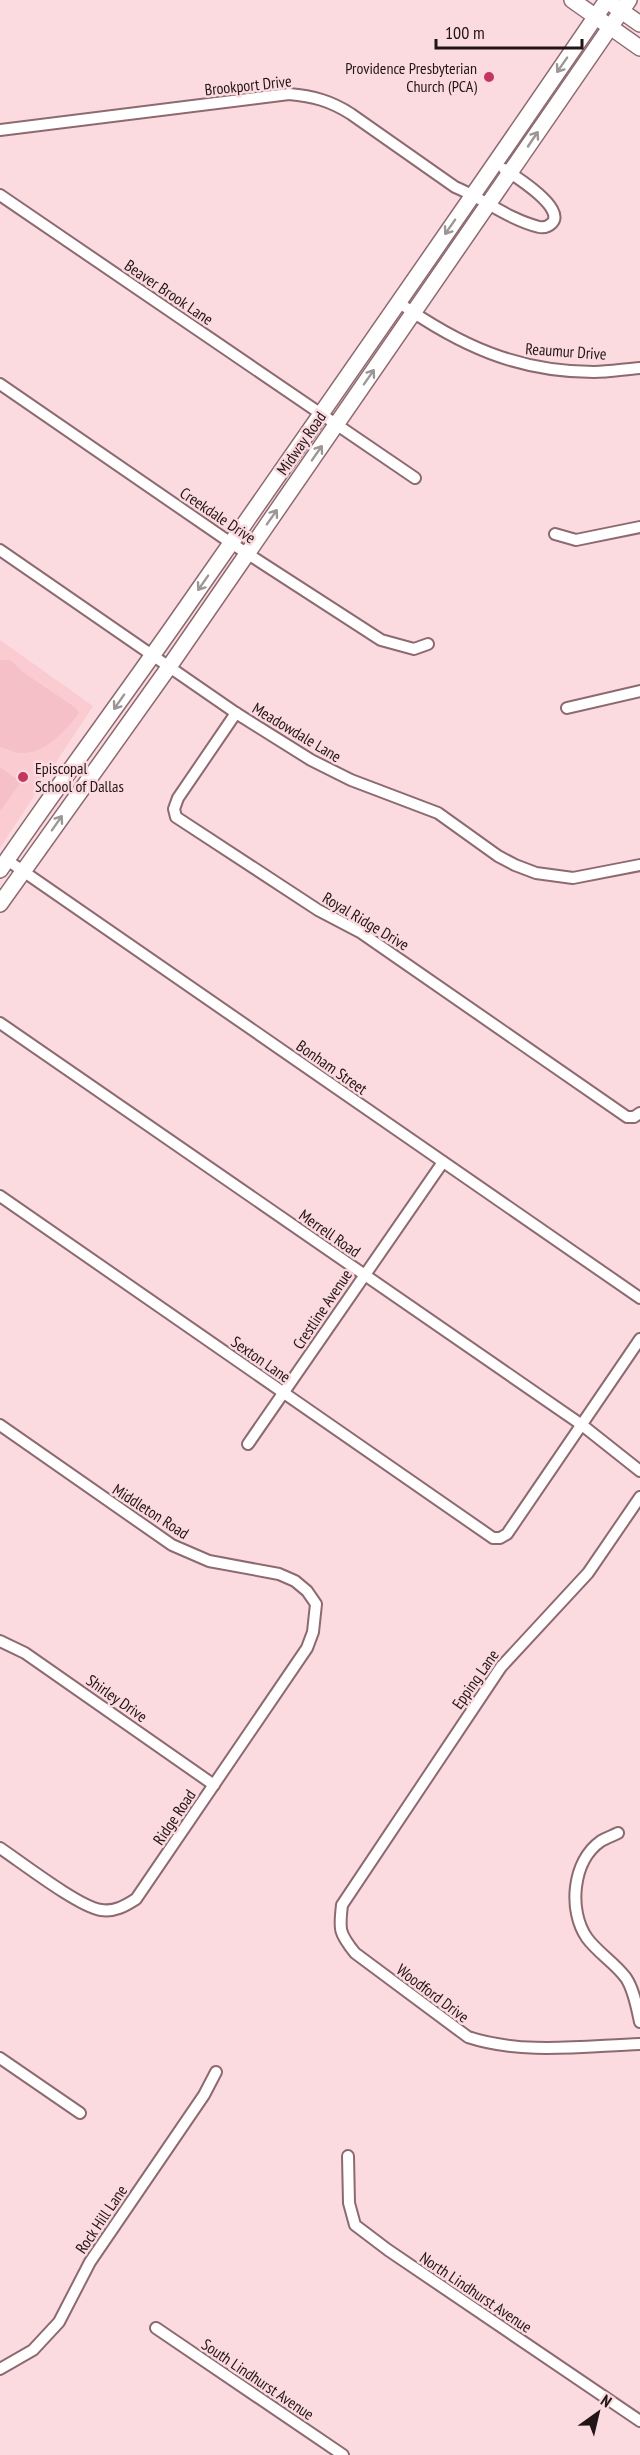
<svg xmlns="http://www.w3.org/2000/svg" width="640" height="2455" font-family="'PT Sans Narrow',sans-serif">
<rect width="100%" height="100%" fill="#fbdbe0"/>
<!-- built -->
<polygon fill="#fbcbd2" points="0,640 93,706 0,848"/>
<!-- green -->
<g fill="#f5c0c8">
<path d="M2,660H10L24,673L76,708L79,713C66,730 47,752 24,753C17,754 7,749 0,747V661Z"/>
<polygon points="0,767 21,782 0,811"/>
</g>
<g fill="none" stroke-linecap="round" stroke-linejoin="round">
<defs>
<g id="street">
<path d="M0,130L289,94C313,96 331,101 351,114L455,187C484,199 508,219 539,227C544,228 548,227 552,223C566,208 515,176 504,169"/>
<polyline points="0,195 415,478"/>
<path d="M398,302C459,345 517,372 594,372C609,372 625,369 640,368"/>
<polyline points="0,384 231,543 381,640 414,649 428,644"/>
<polyline points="555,534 576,540 640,527"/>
<polyline points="0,550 236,713 311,760 351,780 438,813 498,856 515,865 536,873 573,878 640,865"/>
<polyline points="567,708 640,691"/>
<polyline points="236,713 178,798 174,809 176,817 318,910 360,932 627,1117 634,1117 640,1113"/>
<polyline points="7,860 640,1298"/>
<polyline points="0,1023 582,1425 640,1471"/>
<polyline points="0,1196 493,1538 500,1538 507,1534 640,1339"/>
<path d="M0,1425L172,1545L209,1561L279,1574L295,1581L307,1591L316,1604L313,1632L307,1648L136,1899C125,1906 115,1912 101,1910C79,1907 21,1862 0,1848"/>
<polyline points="248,1444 443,1162"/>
<path d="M640,1497L588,1573L501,1667L342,1905C339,1930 339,1933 355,1953L468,2037C523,2055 583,2046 640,2044"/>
<polyline points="0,1641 25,1653 214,1785"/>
<path d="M618,1833C612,1836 606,1838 601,1841C572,1861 568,1911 587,1938C598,1953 615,1963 626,1978C634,1990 637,2008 640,2022"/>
<polyline points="0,2058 80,2113"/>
<polyline points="348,2156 349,2203 355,2225 388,2250 640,2421"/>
<polyline points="156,2328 343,2455"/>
<polyline points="0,2369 33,2350 59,2322 90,2262 204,2095 216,2072"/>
</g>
<g id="secondary">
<polyline points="572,0 640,48"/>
<polyline points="613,5 640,24"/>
<path d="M0,870C60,782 124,697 185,609C326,407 468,204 607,0"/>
<polyline points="0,904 169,667 629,0"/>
</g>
</defs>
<!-- street casing -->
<use href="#street" stroke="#8d6a6f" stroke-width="14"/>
<!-- secondary casing -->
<use href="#secondary" stroke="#8d6a6f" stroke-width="18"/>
<!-- street -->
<use href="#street" stroke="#fff" stroke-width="10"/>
<!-- secondary -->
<use href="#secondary" stroke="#fff" stroke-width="15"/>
</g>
<!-- one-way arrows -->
<defs><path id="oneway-shaft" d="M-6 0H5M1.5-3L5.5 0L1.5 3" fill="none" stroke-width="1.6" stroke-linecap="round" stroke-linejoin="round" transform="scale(1.5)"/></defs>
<g stroke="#9c9697">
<use href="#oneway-shaft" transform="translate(562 65) rotate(125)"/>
<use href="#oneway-shaft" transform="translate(533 139) rotate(-56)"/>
<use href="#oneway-shaft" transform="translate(450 227) rotate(125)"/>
<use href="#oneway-shaft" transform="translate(369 377) rotate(-55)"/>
<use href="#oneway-shaft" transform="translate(317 453) rotate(-55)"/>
<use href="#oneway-shaft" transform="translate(272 517) rotate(-55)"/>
<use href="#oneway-shaft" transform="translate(203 583) rotate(125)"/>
<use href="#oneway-shaft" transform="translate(119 702) rotate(125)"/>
<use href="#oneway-shaft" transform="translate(57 823) rotate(-55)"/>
</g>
<!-- markers -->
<g fill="#c5365f" stroke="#fbdbe0" stroke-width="2">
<circle cx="489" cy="77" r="6"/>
<circle cx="23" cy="777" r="6"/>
</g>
<g text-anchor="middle" stroke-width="5" stroke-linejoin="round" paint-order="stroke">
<!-- poi labels -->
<g font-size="16" fill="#221517" stroke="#fbdbe0" text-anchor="end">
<text x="477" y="74">Providence Presbyterian<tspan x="477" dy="18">Church (PCA)</tspan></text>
<text x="35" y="774" text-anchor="start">Episcopal<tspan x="35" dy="18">School of Dallas</tspan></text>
</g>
<!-- street labels -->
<g font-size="16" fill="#221517" stroke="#fbdbe0">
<text transform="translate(248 85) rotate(-6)" y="6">Brookport Drive</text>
<text transform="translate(169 292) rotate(34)" y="6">Beaver Brook Lane</text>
<text transform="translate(566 351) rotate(4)" y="6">Reaumur Drive</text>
<text transform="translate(301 443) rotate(-55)" y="6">Midway Road</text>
<text transform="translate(218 515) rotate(34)" y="6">Creekdale Drive</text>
<text transform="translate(297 732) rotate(31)" y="6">Meadowdale Lane</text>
<text transform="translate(366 921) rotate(31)" y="6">Royal Ridge Drive</text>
<text transform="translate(332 1067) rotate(35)" y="6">Bonham Street</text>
<text transform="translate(330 1233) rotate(35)" y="6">Merrell Road</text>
<text transform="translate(322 1309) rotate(-56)" y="6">Crestline Avenue</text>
<text transform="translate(261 1359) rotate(35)" y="6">Sexton Lane</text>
<text transform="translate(151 1511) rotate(33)" y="6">Middleton Road</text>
<text transform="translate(475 1679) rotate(-55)" y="6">Epping Lane</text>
<text transform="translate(117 1698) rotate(35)" y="6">Shirley Drive</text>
<text transform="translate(174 1817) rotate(-56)" y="6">Ridge Road</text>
<text transform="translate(433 1993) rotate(37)" y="6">Woodford Drive</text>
<text transform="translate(101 2219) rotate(-56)" y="6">Rock Hill Lane</text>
<text transform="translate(476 2292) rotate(34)" y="6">North Lindhurst Avenue</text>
<text transform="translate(258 2379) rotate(34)" y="6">South Lindhurst Avenue</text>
</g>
</g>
<!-- north arrow -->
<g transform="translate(598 2413) rotate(34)" stroke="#fbdbe0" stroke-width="4.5" paint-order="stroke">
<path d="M0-4.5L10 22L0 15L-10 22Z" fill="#221517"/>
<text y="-9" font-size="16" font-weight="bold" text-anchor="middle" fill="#221517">N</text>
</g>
<!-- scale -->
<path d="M436 39v9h146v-9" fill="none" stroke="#221517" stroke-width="3"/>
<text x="445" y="39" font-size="18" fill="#221517" stroke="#fbdbe0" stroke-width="4.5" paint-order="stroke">100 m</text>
</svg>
